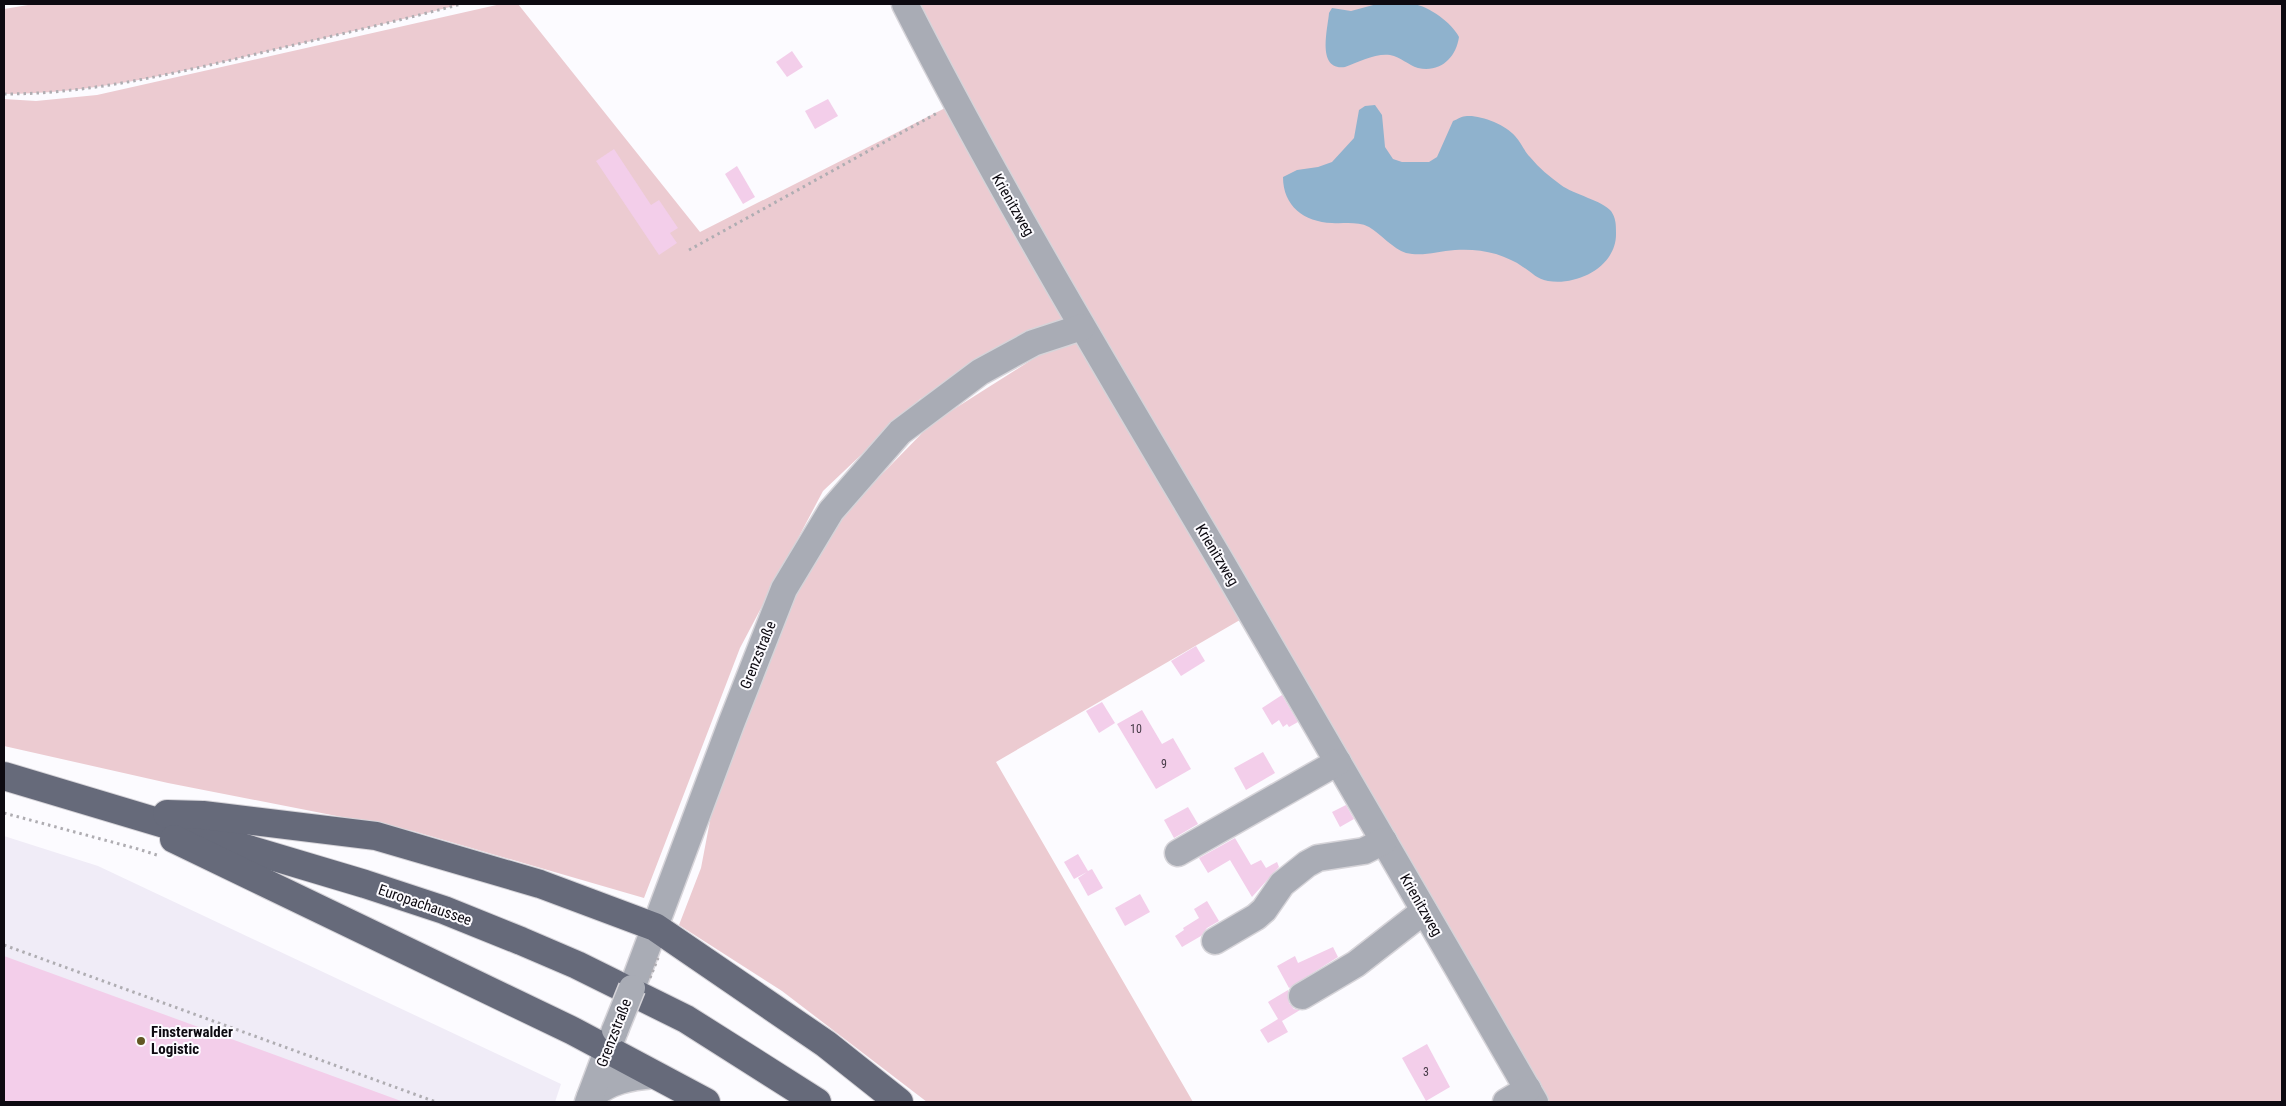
<svg xmlns="http://www.w3.org/2000/svg" width="2286" height="1106" font-family="'Roboto Condensed',sans-serif">
<rect width="100%" height="100%" fill="#fcfbff"/>
<!-- built -->
<polygon fill="#f0ecf7" points="4,836 98,866 561,1084 555,1102 4,1102"/>
<!-- green -->
<g fill="#eccbd1">
<path d="M34,4H461C399,21 336,35 273,50C185,71 94,94 4,94V9Z"/>
<polygon points="501,4 518,4 700,232 955,103 905,4 2282,4 2282,1102 1545,1102 1245,617 996,762 1193,1102 927,1102 782,991 679,925 701,868 713,805 791,599 843,514 932,423 1080,329 920,399 823,491 740,648 644,898 413,831 168,783 4,746 4,99 36,101 97,95"/>
</g>
<!-- water -->
<g fill="#8fb2cd">
<path d="M1377,4C1389,4 1401,2 1413,4C1429,6 1452,23 1459,37C1456,58 1440,73 1418,68C1408,65 1401,57 1390,55C1376,53 1358,62 1345,67C1316,71 1328,28 1329,13L1332,8L1351,11Z"/>
<path d="M1375,105L1382,115L1385,147L1393,159L1402,162H1429L1437,157L1453,121C1458,119 1462,116 1467,116C1481,115 1506,125 1515,136C1521,142 1524,151 1530,157C1539,168 1550,177 1561,185C1573,194 1603,201 1611,211C1616,218 1616,225 1616,233C1617,266 1578,286 1548,281C1536,279 1533,273 1523,267C1515,261 1505,257 1496,254C1483,250 1468,249 1455,250C1438,251 1423,257 1406,253C1393,249 1381,234 1369,227C1357,221 1344,224 1332,223C1304,222 1283,206 1283,177L1297,170L1318,167L1332,162L1354,138L1359,110L1365,106Z"/>
</g>
<!-- building -->
<g fill="#f3ceea">
<polygon points="792,51 803,67 787,77 776,62"/>
<polygon points="828,99 838,116 815,129 805,111"/>
<polygon points="614,149 651,205 659,200 678,228 670,233 677,243 659,255 596,161"/>
<polygon points="737,166 755,197 743,204 725,174"/>
<polygon points="1196,646 1205,661 1181,676 1171,661"/>
<polygon points="1282,695 1298,722 1289,727 1287,724 1283,727 1279,720 1272,725 1262,708"/>
<polygon points="1102,702 1115,723 1099,733 1086,711"/>
<polygon points="1142,710 1162,744 1173,738 1191,769 1156,789 1117,724"/>
<polygon points="1263,752 1275,773 1246,790 1234,768"/>
<polygon points="1346,805 1354,819 1340,827 1332,812"/>
<polygon points="1188,807 1198,824 1174,838 1164,820"/>
<polygon points="1235,838 1251,865 1261,860 1266,868 1277,862 1279,867 1252,897 1230,860 1208,873 1199,858"/>
<polygon points="1078,854 1088,871 1092,869 1103,888 1088,896 1078,878 1087,872 1074,879 1064,862"/>
<polygon points="1140,894 1150,912 1125,926 1115,908"/>
<polygon points="1207,901 1219,921 1207,928 1201,936 1182,947 1175,936 1184,930 1183,928 1199,918 1194,909"/>
<polygon points="1333,947 1338,957 1289,988 1277,966 1295,956 1298,963"/>
<polygon points="4,956 401,1101 401,1102 4,1102"/>
<polygon points="1288,990 1289,1003 1294,1009 1300,1010 1282,1021 1288,1032 1268,1043 1260,1030 1278,1019 1268,1002"/>
<polygon points="1427,1044 1450,1087 1426,1101 1402,1058"/>
</g>
<g fill="none" stroke-linecap="round" stroke-linejoin="round">
<defs>
<g id="minor">
<path d="M905,4C1003,197 1115,382 1225,568C1330,746 1432,924 1535,1102"/>
<polyline points="1178,853 1338,762"/>
<polyline points="1215,941 1256,917 1264,910 1282,884 1307,864 1318,858 1364,851 1384,841"/>
<polyline points="632,988 731,724 784,589 831,511 900,432 980,372 1033,343 1082,327"/>
<polyline points="1302,996 1356,964 1424,911"/>
<path d="M590,1097C610,1081 629,1077 654,1075"/>
<polyline points="588,1102 615,1030"/>
<polyline points="1506,1102 1528,1089"/>
</g>
<g id="major">
<polyline points="4,776 365,884 444,910 521,941 577,965 686,1019 817,1102"/>
<polyline points="167,814 203,815 376,836 540,884 655,927 826,1044 899,1102"/>
<polyline points="174,839 573,1031 706,1102"/>
</g>
</defs>
<!-- minor casing -->
<use href="#minor" stroke="#d6d4d9" stroke-width="29"/>
<!-- major casing -->
<use href="#major" stroke="#d6d4d9" stroke-width="30"/>
<!-- path -->
<g stroke="#afadb2" stroke-width="3" stroke-dasharray="2.5 4" stroke-linecap="butt">
<path d="M4,94C94,94 185,71 273,50C336,35 399,21 461,4"/>
<polyline points="689,250 939,112"/>
<polyline points="4,813 138,849 160,856"/>
<polyline points="4,945 436,1102"/>
</g>
<!-- minor -->
<use href="#minor" stroke="#a9acb5" stroke-width="26"/>
<!-- major -->
<use href="#major" stroke="#666a7a" stroke-width="28"/>
<defs>
<polyline id="minor-bridge" points="615,1030 632,988"/>
</defs>
<!-- minor-bridge casing -->
<use href="#minor-bridge" stroke="#d6d4d9" stroke-width="29" stroke-linecap="butt"/>
<!-- path-bridge -->
<polyline stroke="#afadb2" stroke-width="3" stroke-dasharray="2.5 4" stroke-linecap="butt" points="650,978 658,958"/>
<!-- minor-bridge -->
<use href="#minor-bridge" stroke="#a9acb5" stroke-width="26"/>
</g>
<!-- markers -->
<circle fill="#615723" stroke="#fcfbff" stroke-width="2" cx="141" cy="1041" r="5"/>
<g text-anchor="middle" stroke-width="4" stroke-linejoin="round" paint-order="stroke">
<!-- number labels -->
<g font-size="12" fill="#463b47">
<text x="1136" y="733">10</text>
<text x="1164" y="768">9</text>
<text x="1426" y="1076">3</text>
</g>
<!-- street labels -->
<g font-size="15" fill="#0d0a11" stroke="#fcfbff">
<text transform="translate(1013 205) rotate(60)" y="5">Krienitzweg</text>
<text transform="translate(1217 555) rotate(59)" y="5">Krienitzweg</text>
<text transform="translate(758 655) rotate(-68)" y="5">Grenzstraße</text>
<text transform="translate(425 905) rotate(19)" y="5">Europachaussee</text>
<text transform="translate(1421 905) rotate(60)" y="5">Krienitzweg</text>
<text transform="translate(614 1033) rotate(-69)" y="5">Grenzstraße</text>
</g>
<!-- poi labels -->
<g font-size="15" font-weight="bold" fill="#0d0a11" stroke="#fcfbff" text-anchor="start">
<text x="151" y="1037">Finsterwalder<tspan x="151" dy="17">Logistic</tspan></text>
</g>
</g>
<!-- border -->
<rect width="2286" height="1106" fill="none" stroke="#0d0a11" stroke-width="10"/>
</svg>
